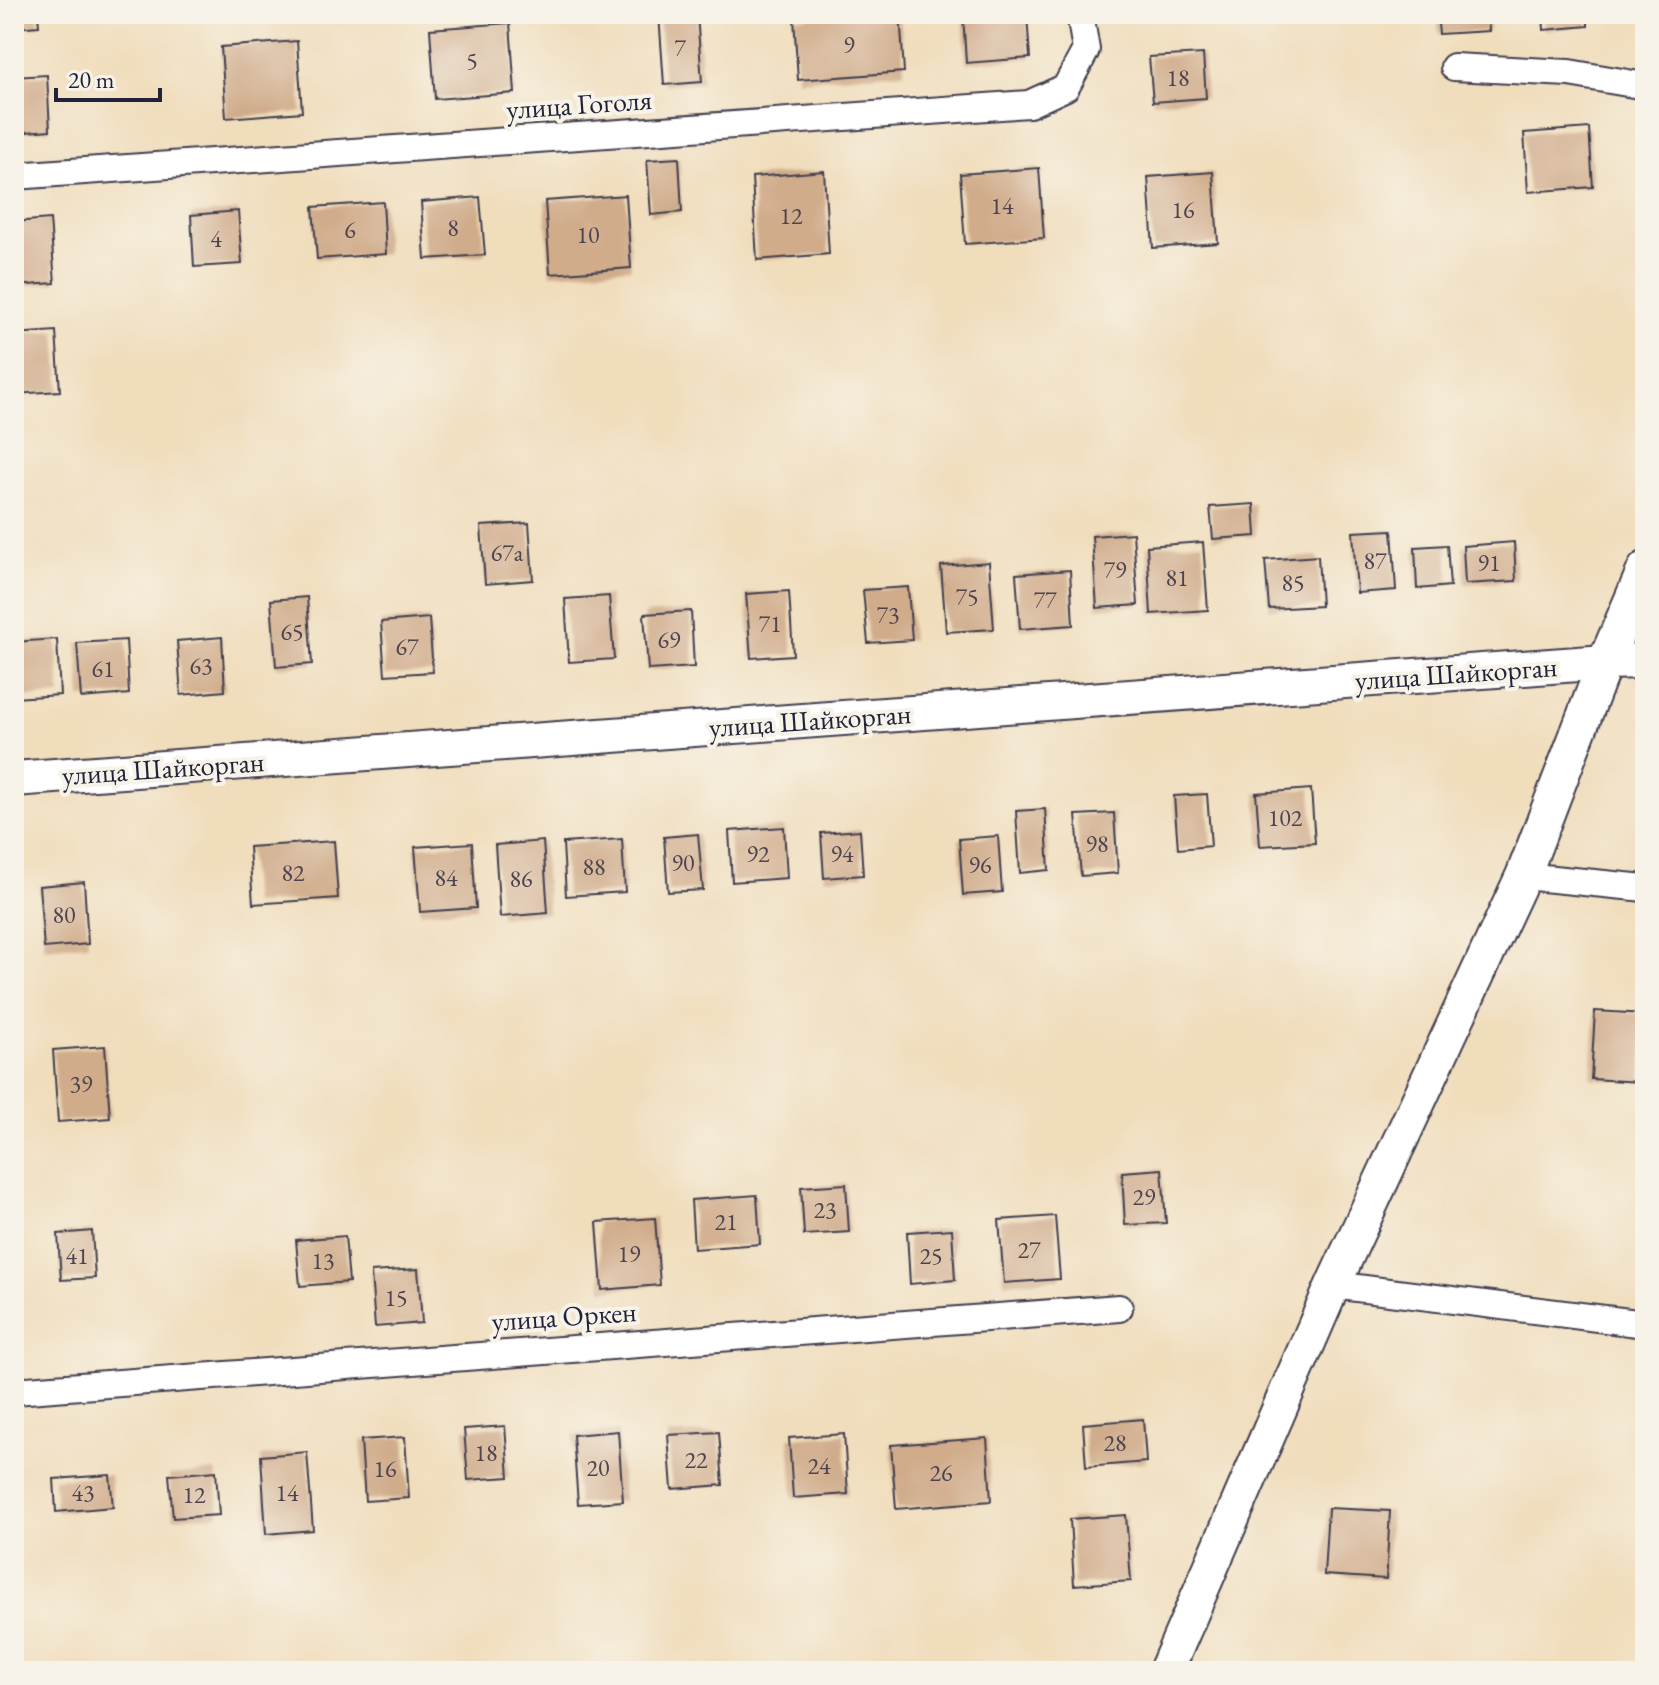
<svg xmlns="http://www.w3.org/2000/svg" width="1659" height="1685" font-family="'EB Garamond',serif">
<rect width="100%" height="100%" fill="#f7f3e8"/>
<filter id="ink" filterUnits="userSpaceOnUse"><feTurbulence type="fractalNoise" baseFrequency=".0125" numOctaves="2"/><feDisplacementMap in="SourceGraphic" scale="16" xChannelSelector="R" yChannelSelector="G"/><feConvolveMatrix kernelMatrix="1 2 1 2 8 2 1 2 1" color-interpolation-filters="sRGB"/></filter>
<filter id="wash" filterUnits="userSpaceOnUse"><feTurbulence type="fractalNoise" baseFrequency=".006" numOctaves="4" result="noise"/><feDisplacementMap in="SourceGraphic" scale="32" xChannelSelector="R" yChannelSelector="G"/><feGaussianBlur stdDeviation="1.8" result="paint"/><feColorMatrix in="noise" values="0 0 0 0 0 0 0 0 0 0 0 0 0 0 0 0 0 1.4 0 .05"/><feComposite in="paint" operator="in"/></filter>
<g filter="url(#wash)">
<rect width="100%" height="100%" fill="#f0ddbc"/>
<g id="blocks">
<!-- building -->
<g fill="#d0ac8b">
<polygon points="14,14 38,14 39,26 14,28"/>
<polygon points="659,14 697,14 702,82 664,85"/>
<polygon points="853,14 900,14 904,72 798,80 794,18"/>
<polygon points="963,14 1027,14 1030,58 966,63"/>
<polygon points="1437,14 1488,14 1489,31 1439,34"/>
<polygon points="1543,14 1588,14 1588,26 1544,30"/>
<polygon points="510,23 515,93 435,99 430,29"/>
<polygon points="297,41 302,112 226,118 221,47"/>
<polygon points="1203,54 1206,98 1153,102 1149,57"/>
<polygon points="47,75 50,130 14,133 14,77"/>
<polygon points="1589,128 1593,187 1528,192 1524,133"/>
<polygon points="679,158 682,212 651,215 647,160"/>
<polygon points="1039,168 1044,238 965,244 960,174"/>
<polygon points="824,171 829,254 757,260 752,177"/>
<polygon points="1213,172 1218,243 1153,248 1148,177"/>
<polygon points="626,195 631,268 550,274 545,201"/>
<polygon points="480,197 485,255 425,259 421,202"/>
<polygon points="383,202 386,254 317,259 313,207"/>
<polygon points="238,211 242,264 194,267 191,215"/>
<polygon points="50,219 55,283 14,286 14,222"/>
<polygon points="56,331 60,391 14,394 14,334"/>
<polygon points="1254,504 1256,536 1213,539 1210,507"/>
<polygon points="529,523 533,580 485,584 481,526"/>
<polygon points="1392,530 1396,590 1357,593 1353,532"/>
<polygon points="1133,533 1138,605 1097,608 1092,536"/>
<polygon points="1203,542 1208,610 1151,614 1147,546"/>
<polygon points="1514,542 1516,581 1465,584 1463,546"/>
<polygon points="1447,545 1450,586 1417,589 1415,547"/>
<polygon points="1318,556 1321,606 1269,609 1265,560"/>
<polygon points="989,562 994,629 946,632 941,566"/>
<polygon points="1070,570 1073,625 1020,629 1016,574"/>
<polygon points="908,587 912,640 868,643 863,590"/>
<polygon points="789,591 793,655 751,658 746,594"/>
<polygon points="609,596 614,659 569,662 565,599"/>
<polygon points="307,597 312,664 276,667 271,600"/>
<polygon points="691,611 694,667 648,670 644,614"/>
<polygon points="429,618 433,672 385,675 381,622"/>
<polygon points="222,637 225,691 181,695 177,641"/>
<polygon points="57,639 60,695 14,698 14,642"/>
<polygon points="126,640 129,694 81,698 77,643"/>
<polygon points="1311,789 1315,843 1260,846 1256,793"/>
<polygon points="1207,794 1211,846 1178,849 1174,796"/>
<polygon points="1045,809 1049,870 1020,873 1016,811"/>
<polygon points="1114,813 1118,873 1081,876 1076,815"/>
<polygon points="784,827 787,878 732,882 729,831"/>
<polygon points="860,830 863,875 824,878 821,833"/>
<polygon points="698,834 703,890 668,892 664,837"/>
<polygon points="998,836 1002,892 963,895 959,839"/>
<polygon points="622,839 625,892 566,896 563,843"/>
<polygon points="334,841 338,898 253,904 249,847"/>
<polygon points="543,841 548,913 500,917 495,845"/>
<polygon points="472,843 476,908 420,912 415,847"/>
<polygon points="84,882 88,944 44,948 39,886"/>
<polygon points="1595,1011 1645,1014 1641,1082 1591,1079"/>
<polygon points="105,1046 110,1118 58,1122 53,1050"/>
<polygon points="1162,1169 1166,1223 1125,1225 1122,1172"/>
<polygon points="846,1184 849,1232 804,1235 801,1187"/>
<polygon points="757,1195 760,1244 694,1249 691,1200"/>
<polygon points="1055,1216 1060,1279 1004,1283 999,1220"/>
<polygon points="655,1218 660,1285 602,1290 597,1222"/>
<polygon points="952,1229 955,1280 910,1284 907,1232"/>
<polygon points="92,1231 95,1278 61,1280 58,1234"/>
<polygon points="345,1236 349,1282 300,1286 296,1240"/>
<polygon points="418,1269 422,1323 375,1327 371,1272"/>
<polygon points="1143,1419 1146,1462 1086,1467 1083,1424"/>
<polygon points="505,1426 509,1477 468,1480 464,1429"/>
<polygon points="618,1431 623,1501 578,1504 573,1435"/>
<polygon points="719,1432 723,1485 672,1489 668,1435"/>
<polygon points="844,1434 848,1494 793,1498 789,1438"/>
<polygon points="405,1437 409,1498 365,1501 361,1440"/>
<polygon points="987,1438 991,1501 896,1509 891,1445"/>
<polygon points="307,1452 313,1530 266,1534 261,1456"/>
<polygon points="216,1471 219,1515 173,1518 169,1475"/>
<polygon points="110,1475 113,1507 56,1512 54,1479"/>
<polygon points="1328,1508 1390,1511 1386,1579 1324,1575"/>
<polygon points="1126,1515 1131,1581 1074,1585 1070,1519"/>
</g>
</g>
</g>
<g filter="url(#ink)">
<use href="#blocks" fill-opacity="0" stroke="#413e4e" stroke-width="2"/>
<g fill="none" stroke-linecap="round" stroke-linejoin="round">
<defs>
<g id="minor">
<polyline points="1454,67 1569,73 1645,86"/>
<polyline points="14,176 1029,104 1066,87 1086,50 1080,14"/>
<polyline points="1523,876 1645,888"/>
<polyline points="1333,1285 1645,1324"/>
<polyline points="14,1391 1119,1308"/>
</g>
<g id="tertiary">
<polyline points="14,779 1605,662 1645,661"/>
<polyline points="1166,1671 1333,1285 1523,876 1605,662 1645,569"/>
</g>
</defs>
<!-- minor casing -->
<use href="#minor" stroke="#413e4e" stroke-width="30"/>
<!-- tertiary casing -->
<use href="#tertiary" stroke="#413e4e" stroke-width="38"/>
<!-- minor -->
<use href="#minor" stroke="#fff" stroke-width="26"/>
<!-- tertiary -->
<use href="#tertiary" stroke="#fff" stroke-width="34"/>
</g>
</g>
<g text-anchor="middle" stroke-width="8" stroke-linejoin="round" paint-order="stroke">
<!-- number labels -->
<g font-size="24" fill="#4e444f">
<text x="849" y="53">9</text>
<text x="680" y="56">7</text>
<text x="472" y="69">5</text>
<text x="1178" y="86">18</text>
<text x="1002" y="214">14</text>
<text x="1183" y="218">16</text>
<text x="791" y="224">12</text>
<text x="453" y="236">8</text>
<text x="350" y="238">6</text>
<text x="588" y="243">10</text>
<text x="216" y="247">4</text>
<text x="507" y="561">67а</text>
<text x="1375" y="569">87</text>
<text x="1489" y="571">91</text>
<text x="1115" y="578">79</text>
<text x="1177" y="586">81</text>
<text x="1293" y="591">85</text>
<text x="967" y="605">75</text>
<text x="1045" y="608">77</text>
<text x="888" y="623">73</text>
<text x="770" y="632">71</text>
<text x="292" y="640">65</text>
<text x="669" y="648">69</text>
<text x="407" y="655">67</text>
<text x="201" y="674">63</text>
<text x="103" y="677">61</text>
<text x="1285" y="826">102</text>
<text x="1097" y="852">98</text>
<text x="758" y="862">92</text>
<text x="842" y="862">94</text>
<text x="683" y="871">90</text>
<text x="980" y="873">96</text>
<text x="594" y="875">88</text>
<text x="293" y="881">82</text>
<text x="446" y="886">84</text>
<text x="521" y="887">86</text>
<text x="64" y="923">80</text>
<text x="81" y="1092">39</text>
<text x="1144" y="1205">29</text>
<text x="825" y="1218">23</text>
<text x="726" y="1230">21</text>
<text x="1029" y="1258">27</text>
<text x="629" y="1262">19</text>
<text x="77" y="1264">41</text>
<text x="931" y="1264">25</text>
<text x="323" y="1269">13</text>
<text x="396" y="1306">15</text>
<text x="1115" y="1451">28</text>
<text x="486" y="1461">18</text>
<text x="696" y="1468">22</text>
<text x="819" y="1474">24</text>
<text x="598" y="1476">20</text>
<text x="385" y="1477">16</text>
<text x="941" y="1481">26</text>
<text x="83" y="1501">43</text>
<text x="287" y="1501">14</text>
<text x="194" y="1503">12</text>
</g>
<!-- street labels -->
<g font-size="28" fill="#22223b" stroke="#f7f3e8">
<text transform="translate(579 104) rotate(-4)" y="10">улица Гоголя</text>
<text transform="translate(1456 673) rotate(-4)" y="10">улица Шайкорган</text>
<text transform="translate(810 720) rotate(-4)" y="10">улица Шайкорган</text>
<text transform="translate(163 768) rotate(-4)" y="10">улица Шайкорган</text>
<text transform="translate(564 1316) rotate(-4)" y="10">улица Оркен</text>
</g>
</g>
<!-- margin -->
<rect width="1659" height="1685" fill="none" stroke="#f7f3e8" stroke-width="48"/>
<!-- scale -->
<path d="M56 88v12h104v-12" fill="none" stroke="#22223b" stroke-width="4"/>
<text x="68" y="88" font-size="24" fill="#22223b" stroke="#f7f3e8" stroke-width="6" paint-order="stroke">20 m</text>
</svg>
